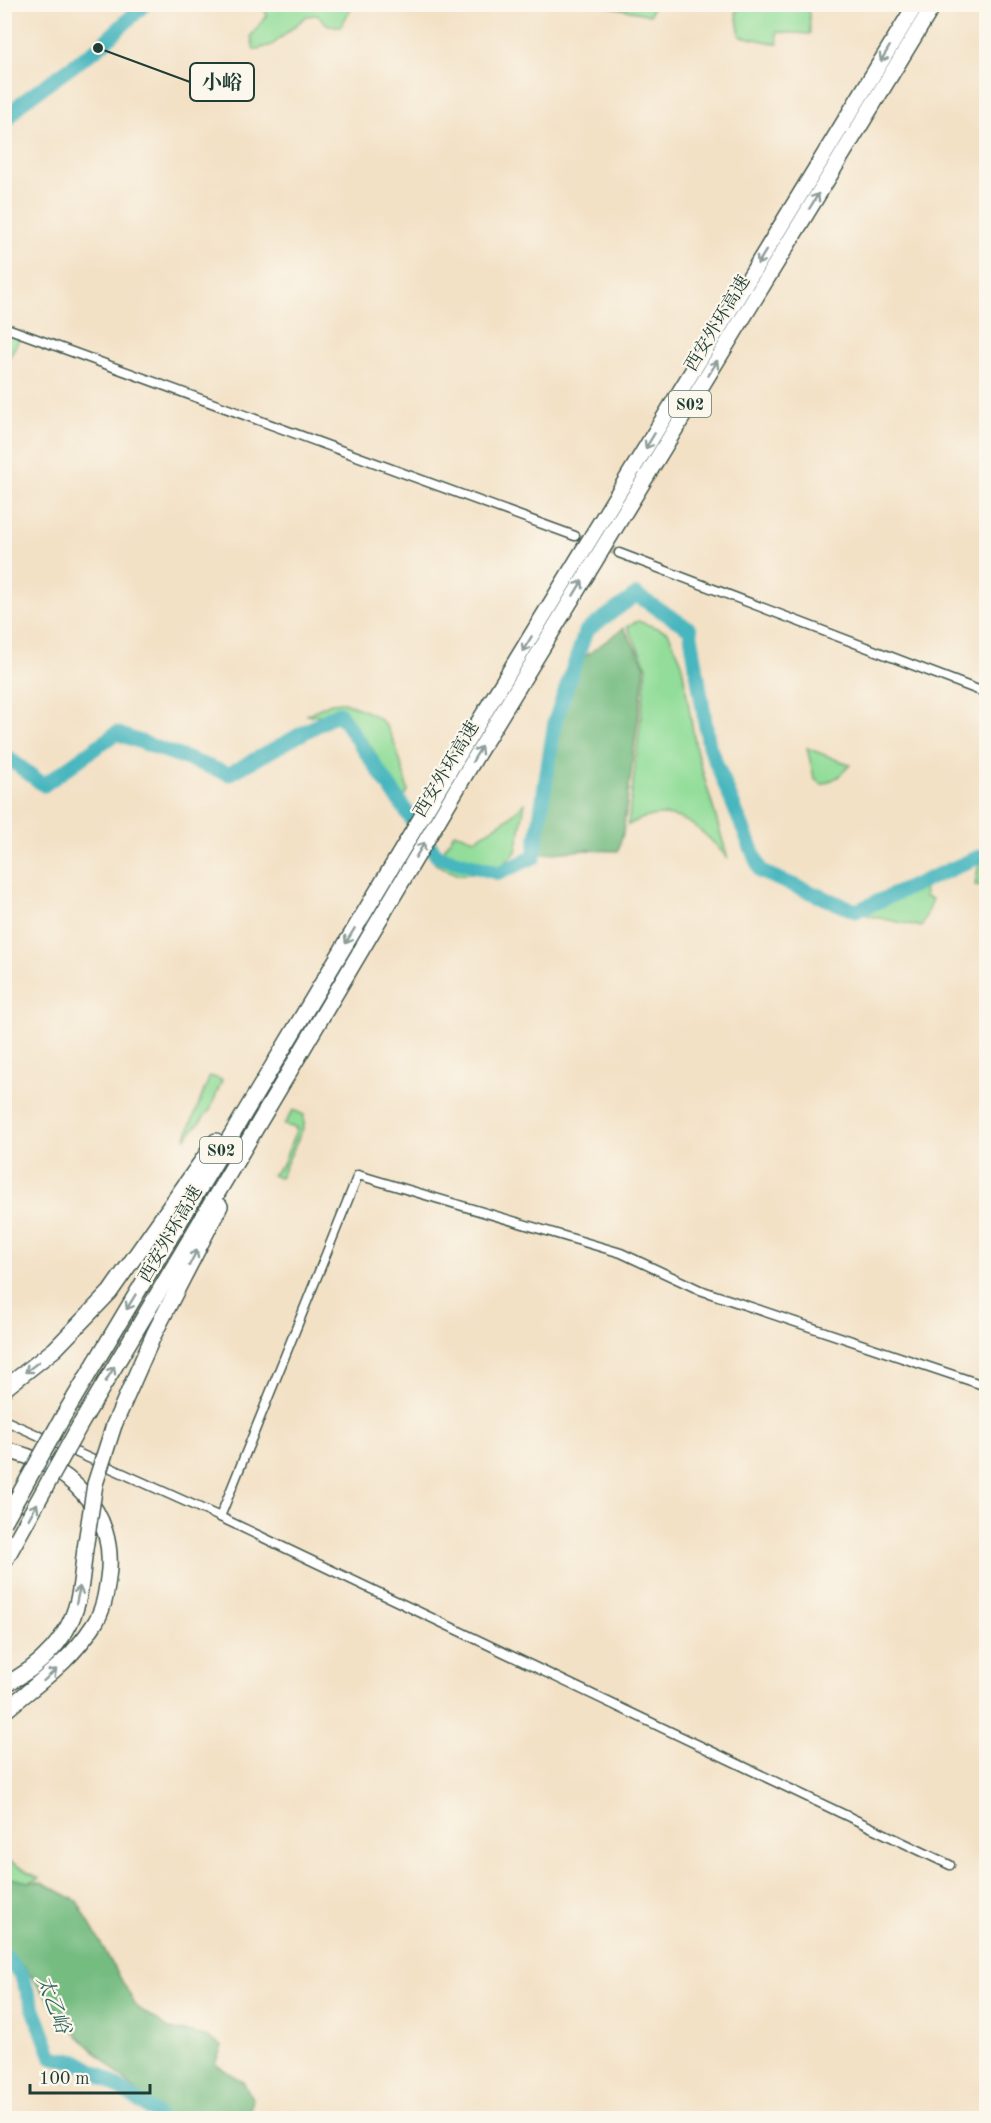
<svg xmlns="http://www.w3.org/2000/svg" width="991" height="2123" font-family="'Old Standard TT','Noto Serif SC',serif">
<rect width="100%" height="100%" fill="#fbf7ec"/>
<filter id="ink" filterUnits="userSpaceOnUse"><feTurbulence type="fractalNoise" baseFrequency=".0167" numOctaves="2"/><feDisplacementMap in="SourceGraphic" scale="12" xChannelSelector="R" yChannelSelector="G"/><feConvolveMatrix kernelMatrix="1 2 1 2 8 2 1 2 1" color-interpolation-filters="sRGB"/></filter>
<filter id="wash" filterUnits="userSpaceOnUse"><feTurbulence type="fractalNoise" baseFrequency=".008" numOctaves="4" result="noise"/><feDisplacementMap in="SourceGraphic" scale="24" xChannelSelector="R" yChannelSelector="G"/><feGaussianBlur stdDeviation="1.35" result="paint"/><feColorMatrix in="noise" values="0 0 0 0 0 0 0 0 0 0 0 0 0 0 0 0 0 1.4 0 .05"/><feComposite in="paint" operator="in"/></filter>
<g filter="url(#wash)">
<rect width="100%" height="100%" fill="#f3e1c6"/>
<!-- green -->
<g fill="#92dd99" stroke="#588d66" stroke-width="1.5">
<polygon points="262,5 353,5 341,26 329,26 317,15 307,16 272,45 254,50 251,36 267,15"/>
<polygon points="604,5 653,5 650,15"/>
<polygon points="738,5 809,5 810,34 777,32 778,44 740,36 736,12"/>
<polygon points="5,332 20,338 5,365 4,332"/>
<path d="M638,621L668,632L681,660L696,749L728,859C700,825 671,800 628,825L647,667L627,626Z"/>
<path d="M344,702C357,708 376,713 385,725C395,738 404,774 408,791L399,808C386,775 370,723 329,716C322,715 313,715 306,715L331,703Z"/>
<polygon points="807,748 850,765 838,777 822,785 814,777"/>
<polygon points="525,803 516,852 496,871 458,875 435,864 454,833 476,839 507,819"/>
<polygon points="986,857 986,887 975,885 980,858"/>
<polygon points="924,884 925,897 932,899 922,927 870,916 858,911"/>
<polygon points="210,1076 222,1080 210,1110 185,1139"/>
<polygon points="293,1110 304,1115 304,1126 280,1178 272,1175 283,1164 297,1128 284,1125"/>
<polygon points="5,1859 39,1878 28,1882 5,1877"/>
</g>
<!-- forest -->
<g fill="#75bc81" stroke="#4a7c5a" stroke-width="1.5">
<polygon points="624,628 645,666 623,833 618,851 586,850 531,855 534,849 547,800 565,680 584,657"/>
<polygon points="5,1877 28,1882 42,1882 77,1901 136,2006 169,2029 205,2036 222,2046 215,2064 243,2082 253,2100 247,2118 165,2118 71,2029 24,1967 5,1952"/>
</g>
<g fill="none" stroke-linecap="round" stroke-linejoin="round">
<!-- river -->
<g stroke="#47b6be" stroke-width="15">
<polyline points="4,124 21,103 98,48 145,4"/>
<polyline points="4,755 44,785 116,733 229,774 339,713 437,856 499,873 534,857 555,721 586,631 636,595 690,629 709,746 761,872 856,911 981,856 986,856"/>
<polyline points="4,1955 21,1975 52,2057 78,2062 110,2081 158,2115 159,2118"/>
</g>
</g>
</g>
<g filter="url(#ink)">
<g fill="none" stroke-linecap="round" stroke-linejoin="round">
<!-- street-tunnel -->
<polyline stroke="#c9c0a9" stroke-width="8" stroke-dasharray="8 4" stroke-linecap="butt" points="575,536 619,553"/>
<defs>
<g id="street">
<polyline points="4,327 575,536"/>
<polyline points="619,553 986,693"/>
<polyline points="4,1420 220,1517 358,1175 621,1253 700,1290 986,1386"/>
<polyline points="220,1517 950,1865"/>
</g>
<g id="highway">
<polyline points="4,1389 55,1349 110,1292 216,1141"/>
<polyline points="64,1415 461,751 916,4"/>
<polyline points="80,1425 475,758 934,4"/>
<polyline points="114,1425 154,1334 220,1206"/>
<path d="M4,1450C67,1462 118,1511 108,1578C106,1595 103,1612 93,1626C69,1663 37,1683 4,1712"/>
<path d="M4,1685C41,1667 71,1637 79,1595C82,1580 83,1564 85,1549"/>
</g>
</defs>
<!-- street casing -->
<use href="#street" stroke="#3f564a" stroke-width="11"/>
<!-- highway casing -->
<use href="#highway" stroke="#3f564a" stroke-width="18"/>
<!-- street -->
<use href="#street" stroke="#fff" stroke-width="8"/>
<!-- highway -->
<use href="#highway" stroke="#fff" stroke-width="15"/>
<defs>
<g id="highway-bridge">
<polyline points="4,1522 64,1415"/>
<polyline points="85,1549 95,1484 114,1425"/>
<polyline points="4,1562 80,1425"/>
</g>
</defs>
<!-- highway-bridge casing -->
<use href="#highway-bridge" stroke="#3f564a" stroke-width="18" stroke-linecap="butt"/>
<!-- highway-bridge -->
<use href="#highway-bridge" stroke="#fff" stroke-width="15"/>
</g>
<!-- one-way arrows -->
<defs><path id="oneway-shaft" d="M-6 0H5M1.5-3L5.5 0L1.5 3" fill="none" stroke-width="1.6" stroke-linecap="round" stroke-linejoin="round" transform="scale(1.5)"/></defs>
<g stroke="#8f9e9a">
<use href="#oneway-shaft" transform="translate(885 54) rotate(121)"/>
<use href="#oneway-shaft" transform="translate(814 201) rotate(-59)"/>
<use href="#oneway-shaft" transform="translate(762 257) rotate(121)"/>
<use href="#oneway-shaft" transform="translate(713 368) rotate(-59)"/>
<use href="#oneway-shaft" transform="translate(650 441) rotate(121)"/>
<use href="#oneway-shaft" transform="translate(578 588) rotate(-59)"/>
<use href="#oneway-shaft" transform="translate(527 644) rotate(121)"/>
<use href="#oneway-shaft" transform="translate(477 754) rotate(-59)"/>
<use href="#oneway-shaft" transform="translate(420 850) rotate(-59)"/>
<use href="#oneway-shaft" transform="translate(350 936) rotate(121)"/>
<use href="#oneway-shaft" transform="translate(193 1258) rotate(-63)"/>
<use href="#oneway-shaft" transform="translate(131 1302) rotate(121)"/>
<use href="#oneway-shaft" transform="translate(32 1367) rotate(142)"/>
<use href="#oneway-shaft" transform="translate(110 1374) rotate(-60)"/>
<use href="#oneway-shaft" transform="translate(33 1511) rotate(-61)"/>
<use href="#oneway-shaft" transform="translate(78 1595) rotate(-78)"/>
<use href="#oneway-shaft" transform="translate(50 1675) rotate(-42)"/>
</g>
</g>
<g text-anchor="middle" stroke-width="4.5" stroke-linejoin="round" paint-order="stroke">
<!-- shield labels -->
<g fill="#fbf7ec" stroke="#61756b" stroke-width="1.5">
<rect x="669" y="391" width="42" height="26" rx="4.5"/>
<rect x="200" y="1137" width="42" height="26" rx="4.5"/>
</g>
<g font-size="16" font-weight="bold" fill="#1f3d34">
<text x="690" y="410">S02</text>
<text x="221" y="1156">S02</text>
</g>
<!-- street labels -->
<g font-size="18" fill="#1f3d34" stroke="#fbf7ec">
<text transform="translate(717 323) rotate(-59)" y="6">西安外环高速</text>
<text transform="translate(446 769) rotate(-59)" y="6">西安外环高速</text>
<text transform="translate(170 1234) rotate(-60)" y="6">西安外环高速</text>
</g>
<!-- water labels -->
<g font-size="20" font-style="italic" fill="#2b615d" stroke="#fbf7ec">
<text transform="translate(54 2004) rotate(69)" y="7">太乙峪</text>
</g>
</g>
<!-- callouts -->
<path fill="none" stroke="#1f3d34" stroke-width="2" d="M98 48L190 82"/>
<circle fill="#1f3d34" stroke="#fbf7ec" stroke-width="2" cx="98" cy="48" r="6"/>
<rect fill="#fbf7ec" stroke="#1f3d34" stroke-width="2" x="190" y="63" width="64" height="38" rx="6"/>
<g font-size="20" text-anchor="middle" font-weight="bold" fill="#1f3d34">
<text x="222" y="89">小峪</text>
</g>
<!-- margin -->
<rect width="991" height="2123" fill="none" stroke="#fbf7ec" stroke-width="24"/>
<!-- scale -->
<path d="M30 2084v9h120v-9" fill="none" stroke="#1f3d34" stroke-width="3"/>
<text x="39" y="2084" font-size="18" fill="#1f3d34" stroke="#fbf7ec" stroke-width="4.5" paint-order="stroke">100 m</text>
</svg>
